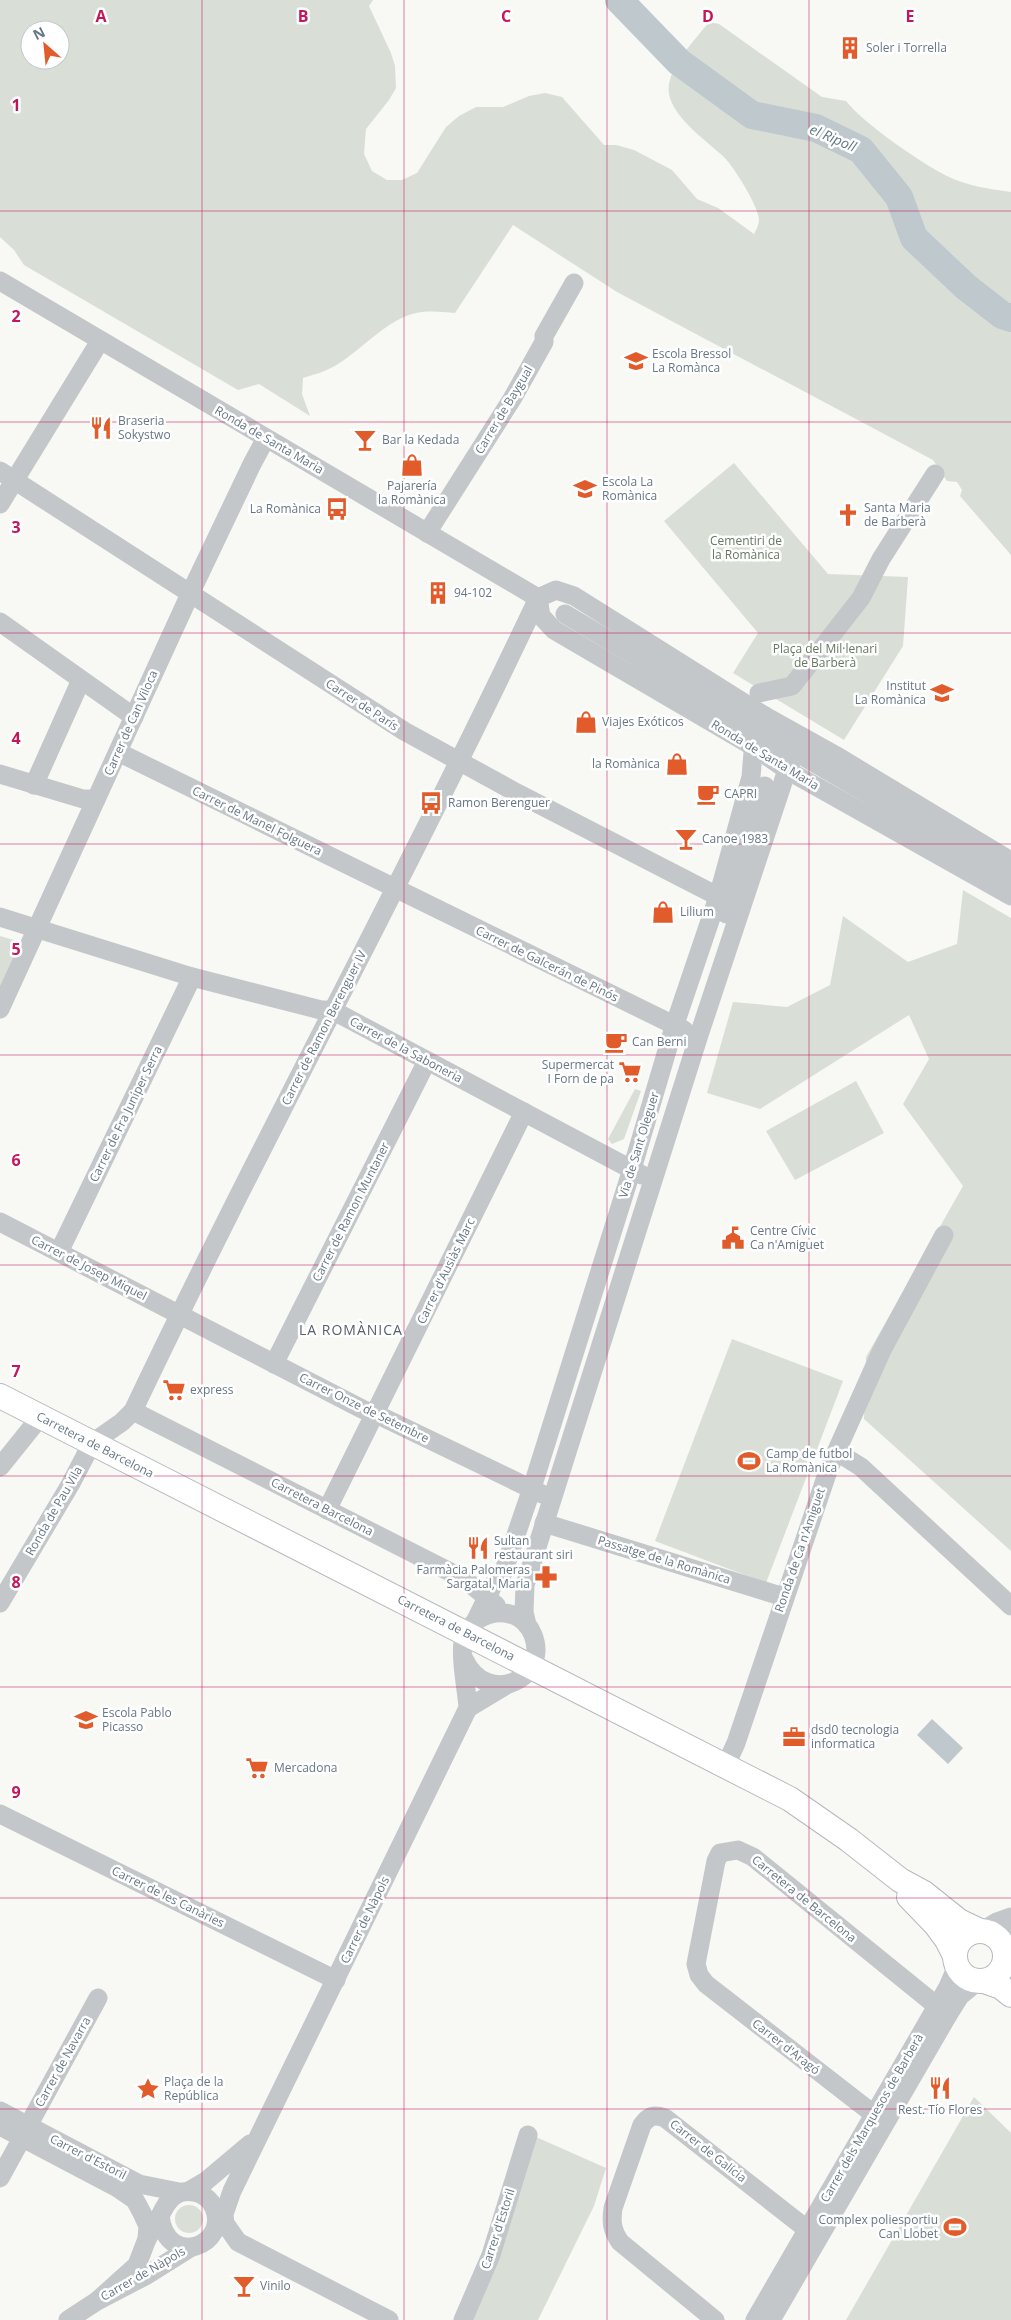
<svg xmlns="http://www.w3.org/2000/svg" width="1011" height="2320" font-family="'Open Sans',sans-serif">
<rect width="100%" height="100%" fill="#f8f8f5"/>
<!-- green -->
<g fill="#d9dfd6" fill-rule="evenodd">
<path d="M0,0H373L369,6L391,53L395,66L396,88L389,100L366,129L364,154L372,171L387,180H402L417,173L446,127L459,116L476,107H503L529,96L545,93L562,97L604,145H616L634,150L672,170L697,199L718,208L754,234C756,230 759,225 759,220C759,207 734,167 724,157C708,142 673,118 669,94C665,70 695,40 709,22L719,24L822,97L846,101C863,123 921,163 947,176C967,186 990,189 1011,192V555L960,496L962,490L957,482L947,481L933,460L617,292L513,225L455,313C441,312 426,310 412,314C384,323 363,348 338,364C327,371 316,374 303,378L302,394L310,416L259,384L238,390L24,265L14,250L0,237ZM30,30H60V60H30Z"/>
<polygon points="734,463 828,574 908,577 903,646 844,740 733,673 758,633 664,521"/>
<polygon points="963,890 1011,918 1011,1551 864,1419 866,1357 963,1186 903,1104 929,1059 909,1015 760,1109 707,1093 733,1002 787,1007 830,985 843,916 908,962 957,944"/>
<polygon points="0,936 21,942 0,988"/>
<polygon points="856,1081 884,1133 795,1180 766,1131"/>
<polygon points="635,1089 641,1091 624,1139 612,1144 608,1139"/>
<polygon points="732,1339 843,1381 766,1583 655,1541"/>
<polygon points="974,2097 1011,2133 1011,2320 846,2320"/>
<polygon points="536,2137 606,2168 594,2206 538,2320 460,2320"/>
<circle cx="189" cy="2219" r="14"/>
</g>
<!-- water -->
<polygon fill="#bec8cd" points="932,1719 963,1748 948,1764 917,1735"/>
<g fill="none" stroke-linecap="round" stroke-linejoin="round">
<!-- river -->
<polyline stroke="#bec8cd" stroke-width="28" points="619,0 679,62 752,115 816,128 861,150 899,197 914,238 966,287 1002,315 1011,318"/>
<defs>
<g id="major">
<polyline points="0,1396 790,1799 849,1840 900,1880 924,1893 959,1921 980,1931"/>
<polyline points="909,1897 936,1925 947,1940 955,1956"/>
<circle cx="980" cy="1956" r="25"/>
<polyline points="984,1981 1001,1987 1011,1995"/>
</g>
</defs>
<!-- major casing -->
<use href="#major" stroke="#b6babe" stroke-width="26"/>
<!-- minor -->
<g stroke="#c3c7ca" stroke-width="19">
<polyline points="0,281 538,598"/>
<polyline points="0,471 404,731 517,793 729,902"/>
<polyline points="0,504 100,341"/>
<polyline points="427,533 512,399 544,342 544,336 574,283"/>
<polyline points="538,598 541,616 554,630 754,747 787,770 1011,896"/>
<polyline points="538,598 556,590 574,596 765,716 835,755 1011,861"/>
<polyline points="565,614 752,725"/>
<polyline points="0,622 134,717"/>
<polyline points="759,693 792,686 861,598 881,559 935,474"/>
<polyline points="764,734 793,751"/>
<polyline points="118,752 684,1030"/>
<polyline points="806,758 1011,877"/>
<polyline points="0,774 83,799 96,799"/>
<polyline points="34,785 81,680"/>
<polyline points="726,914 765,786"/>
<polyline points="0,917 192,977 321,1010 332,1010 642,1175"/>
<polyline points="0,1009 190,594 252,464 266,438"/>
<polyline points="0,1222 364,1410 376,1414 542,1494"/>
<polyline points="59,1252 192,977"/>
<polyline points="274,1364 427,1061"/>
<polyline points="133,1411 464,1579 496,1605"/>
<polyline points="837,1452 861,1467 1011,1606"/>
<polyline points="0,1467 41,1416"/>
<polyline points="327,1510 524,1112"/>
<polyline points="544,1523 784,1597"/>
<path d="M0,1603L70,1485L92,1443L122,1422L133,1411C263,1137 409,872 538,598"/>
<polyline points="476,1620 493,1585 503,1573 532,1488 632,1169 674,1027 718,897 751,777 754,740 765,716"/>
<polyline points="527,1625 524,1612 525,1585 699,1035 787,770 804,738"/>
<polyline points="468,1708 508,1684"/>
<polyline points="726,1765 736,1743 829,1468 882,1350 944,1235"/>
<polyline points="0,1814 336,1980"/>
<polyline points="982,1931 997,1922 1011,1917"/>
<polyline points="1004,1949 1011,1933"/>
<polyline points="0,2111 139,2184 179,2192"/>
<polyline points="885,2123 706,1984 699,1975 696,1964 716,1861 720,1853 738,1850 753,1857 948,2015"/>
<polyline points="0,2126 116,2187 135,2200 142,2213 148,2226 147,2239 137,2265 97,2301"/>
<polyline points="28,2126 98,1998"/>
<polyline points="0,2178 22,2138"/>
<polyline points="189,2191 206,2181 250,2144"/>
<polyline points="219,2215 238,2242 389,2320"/>
<path d="M225,2225L224,2214L232,2191L468,1708C467,1690 460,1659 463,1643C469,1609 519,1600 533,1635C550,1678 488,1709 464,1659"/>
<path d="M147,2239C151,2231 157,2224 160,2216C167,2201 175,2189 194,2192C202,2193 211,2200 214,2208C230,2245 167,2270 160,2216"/>
<polyline points="68,2320 97,2301 147,2275 190,2248"/>
<polyline points="463,2320 491,2255 528,2135"/>
<path d="M715,2320L620,2242C612,2230 611,2222 613,2208L642,2125C649,2116 653,2114 665,2118L818,2238"/>
<polyline points="755,2320 948,1987 957,1966"/>
<polyline points="771,2320 948,2015 960,1996 977,1982"/>
</g>
<!-- major -->
<use href="#major" stroke="#fff" stroke-width="24"/>
</g>
<!-- grid -->
<path fill="none" stroke="#c2185b" stroke-width="1" stroke-opacity="0.55" d="M202,0V2320M404,0V2320M607,0V2320M809,0V2320M0,211H1011M0,422H1011M0,633H1011M0,844H1011M0,1055H1011M0,1265H1011M0,1476H1011M0,1687H1011M0,1898H1011M0,2109H1011"/>
<!-- icons -->
<defs>
<symbol id="building-bare" viewBox="-9 -9 18 18"><path d="M-4-6H4V6H1V3H-1V6H-4ZM-2.5-4.3h1.7v1.8h-1.7ZM.8-4.3h1.7v1.8H.8ZM-2.5-1h1.7V.8h-1.7ZM.8-1h1.7V.8H.8Z" fill="#e25b2a" stroke="#fff" stroke-width="2.5" paint-order="stroke"/></symbol>
<symbol id="school-bare" viewBox="-9 -9 18 18"><path d="M0-5L7-2L0 1L-7-2ZM-4 1L0 2.5L4 1V4Q0 6-4 4Z" fill="#e25b2a" stroke="#fff" stroke-width="2.5" paint-order="stroke"/></symbol>
<symbol id="restaurant-bare" viewBox="-9 -9 18 18"><path d="M-5-6h1v4h1v-4h1v4h1v-4h1v5L-1.5 .5V6h-2V.5L-5-1ZM5-6V6H3V1.5H1.5Q1.5-4 5-6Z" fill="#e25b2a" stroke="#fff" stroke-width="2.5" paint-order="stroke"/></symbol>
<symbol id="bar-bare" viewBox="-9 -9 18 18"><path d="M-6-5H6L.8 .8V4.5H3.5V6h-7V4.5H-.8V.8Z" fill="#e25b2a" stroke="#fff" stroke-width="2.5" paint-order="stroke"/></symbol>
<symbol id="shop-bare" viewBox="-9 -9 18 18"><path d="M-5-2.5h2.3a2.7 3.5 0 0 1 5.4 0H5L5.5 6h-11ZM-1.5-2.5h3a1.5 2.3 0 0 0-3 0Z" fill="#e25b2a" stroke="#fff" stroke-width="2.5" paint-order="stroke"/></symbol>
<symbol id="bus-bare" viewBox="-9 -9 18 18"><path d="M-5-6H5V4H4V6H2V4H-2V6H-4V4H-5ZM-3.5-4V0h7V-4ZM-3.5 1.2v1.5H-2V1.2ZM2 1.2v1.5H3.5V1.2Z" fill="#e25b2a" stroke="#fff" stroke-width="2.5" paint-order="stroke"/></symbol>
<symbol id="church-bare" viewBox="-9 -9 18 18"><path d="M-1.2-6h2.4v3.5h3.3v2.4h-3.3V6h-2.4V-.1h-3.3v-2.4h3.3Z" fill="#e25b2a" stroke="#fff" stroke-width="2.5" paint-order="stroke"/></symbol>
<symbol id="cafe-bare" viewBox="-9 -9 18 18"><path d="M-5.5-4.5H6V0H3Q3 3.5 0 3.5H-2.5Q-5.5 3.5-5.5 0ZM3-3.2v2h1.7v-2ZM-6 4.5H4V6H-6Z" fill="#e25b2a" stroke="#fff" stroke-width="2.5" paint-order="stroke"/></symbol>
<symbol id="supermarket-bare" viewBox="-9 -9 18 18"><path d="M-6-5.5h2.5l.6 2H6L4.5 2H-2.5L-4.4-4H-6ZM-1.5 3.2a1.3 1.3 0 1 0 .1 0ZM3 3.2a1.3 1.3 0 1 0 .1 0Z" fill="#e25b2a" stroke="#fff" stroke-width="2.5" paint-order="stroke"/></symbol>
<symbol id="civic-bare" viewBox="-9 -9 18 18"><path d="M-.6-6.5H3V-4.5H.6V-3L4-1V1h2V6H-6V1h2V-1L-.6-3ZM-1.2 2.5V6h2.4V2.5Z" fill="#e25b2a" stroke="#fff" stroke-width="2.5" paint-order="stroke"/></symbol>
<symbol id="stadium-bare" viewBox="-9 -9 18 18"><path d="M0-5a6.5 5 0 1 0 0 10a6.5 5 0 1 0 0-10ZM-3.5-1.8h7v3.6h-7Z" fill="#e25b2a" stroke="#fff" stroke-width="2.5" paint-order="stroke"/></symbol>
<symbol id="pharmacy-bare" viewBox="-9 -9 18 18"><path d="M-2-6h4v4h4v4h-4v4h-4v-4h-4v-4h4Z" fill="#e25b2a" stroke="#fff" stroke-width="2.5" paint-order="stroke"/></symbol>
<symbol id="office-bare" viewBox="-9 -9 18 18"><path d="M-6-3h4V-5.5h4V-3h4V5H-6ZM-1-4.5V-3h2v-1.5ZM-6 0V1H6V0Z" fill="#e25b2a" stroke="#fff" stroke-width="2.5" paint-order="stroke"/></symbol>
<symbol id="sight-bare" viewBox="-9 -9 18 18"><path d="M0-6L1.8-2.2L6-1.7L2.9 1.2L3.7 5.4L0 3.3L-3.7 5.4L-2.9 1.2L-6-1.7L-1.8-2.2Z" fill="#e25b2a" stroke="#fff" stroke-width="2.5" paint-order="stroke"/></symbol>
</defs>
<g fill-rule="evenodd">
<use href="#building-bare" x="834" y="32" width="32" height="32"/>
<use href="#school-bare" x="620" y="345" width="32" height="32"/>
<use href="#restaurant-bare" x="85" y="412" width="32" height="32"/>
<use href="#bar-bare" x="349" y="424" width="32" height="32"/>
<use href="#shop-bare" x="396" y="449" width="32" height="32"/>
<use href="#school-bare" x="569" y="473" width="32" height="32"/>
<use href="#bus-bare" x="321" y="493" width="32" height="32"/>
<use href="#church-bare" x="832" y="499" width="32" height="32"/>
<use href="#building-bare" x="422" y="577" width="32" height="32"/>
<use href="#school-bare" x="926" y="677" width="32" height="32"/>
<use href="#shop-bare" x="570" y="706" width="32" height="32"/>
<use href="#shop-bare" x="661" y="748" width="32" height="32"/>
<use href="#cafe-bare" x="692" y="778" width="32" height="32"/>
<use href="#bus-bare" x="415" y="787" width="32" height="32"/>
<use href="#bar-bare" x="670" y="823" width="32" height="32"/>
<use href="#shop-bare" x="647" y="896" width="32" height="32"/>
<use href="#cafe-bare" x="600" y="1026" width="32" height="32"/>
<use href="#supermarket-bare" x="614" y="1056" width="32" height="32"/>
<use href="#civic-bare" x="717" y="1222" width="32" height="32"/>
<use href="#supermarket-bare" x="158" y="1374" width="32" height="32"/>
<use href="#stadium-bare" x="733" y="1445" width="32" height="32"/>
<use href="#restaurant-bare" x="462" y="1532" width="32" height="32"/>
<use href="#pharmacy-bare" x="530" y="1561" width="32" height="32"/>
<use href="#school-bare" x="70" y="1704" width="32" height="32"/>
<use href="#office-bare" x="778" y="1721" width="32" height="32"/>
<use href="#supermarket-bare" x="241" y="1752" width="32" height="32"/>
<use href="#restaurant-bare" x="924" y="2072" width="32" height="32"/>
<use href="#sight-bare" x="132" y="2073" width="32" height="32"/>
<use href="#stadium-bare" x="939" y="2211" width="32" height="32"/>
<use href="#bar-bare" x="228" y="2270" width="32" height="32"/>
</g>
<g text-anchor="middle" stroke-width="5" stroke-linejoin="round" paint-order="stroke">
<!-- poi labels -->
<g font-size="12" fill="#677786" stroke="#fff" text-anchor="start">
<text x="866" y="52">Soler i Torrella</text>
<text x="652" y="358">Escola Bressol<tspan x="652" dy="14">La Romànca</tspan></text>
<text x="118" y="425">Braseria<tspan x="118" dy="14">Sokystwo</tspan></text>
<text x="382" y="444">Bar la Kedada</text>
<text x="602" y="486">Escola La<tspan x="602" dy="14">Romànica</tspan></text>
<text x="412" y="490" text-anchor="middle">Pajarería<tspan x="412" dy="14">la Romànica</tspan></text>
<text x="864" y="512">Santa Maria<tspan x="864" dy="14">de Barberà</tspan></text>
<text x="321" y="513" text-anchor="end">La Romànica</text>
<text x="454" y="597">94-102</text>
<text x="926" y="690" text-anchor="end">Institut<tspan x="926" dy="14">La Romànica</tspan></text>
<text x="602" y="726">Viajes Exóticos</text>
<text x="660" y="768" text-anchor="end">la Romànica</text>
<text x="724" y="798">CAPRI</text>
<text x="448" y="807">Ramon Berenguer</text>
<text x="702" y="843">Canoe 1983</text>
<text x="680" y="916">Lilium</text>
<text x="632" y="1046">Can Berni</text>
<text x="614" y="1069" text-anchor="end">Supermercat<tspan x="614" dy="14">I Forn de pa</tspan></text>
<text x="750" y="1235">Centre Cívic<tspan x="750" dy="14">Ca n'Amiguet</tspan></text>
<text x="190" y="1394">express</text>
<text x="766" y="1458">Camp de futbol<tspan x="766" dy="14">La Romànica</tspan></text>
<text x="494" y="1545">Sultan<tspan x="494" dy="14">restaurant siri</tspan></text>
<text x="530" y="1574" text-anchor="end">Farmàcia Palomeras<tspan x="530" dy="14">Sargatal, Maria</tspan></text>
<text x="102" y="1717">Escola Pablo<tspan x="102" dy="14">Picasso</tspan></text>
<text x="811" y="1734">dsd0 tecnologia<tspan x="811" dy="14">informatica</tspan></text>
<text x="274" y="1772">Mercadona</text>
<text x="164" y="2086">Plaça de la<tspan x="164" dy="14">República</tspan></text>
<text x="940" y="2114" text-anchor="middle">Rest. Tío Flores</text>
<text x="938" y="2224" text-anchor="end">Complex poliesportiu<tspan x="938" dy="14">Can Llobet</tspan></text>
<text x="260" y="2290">Vinilo</text>
</g>
<!-- street labels -->
<g font-size="12" fill="#677786" stroke="#fff">
<text transform="translate(504 410) rotate(-59)" y="4">Carrer de Baygual</text>
<text transform="translate(269 440) rotate(30)" y="4">Ronda de Santa Maria</text>
<text transform="translate(362 705) rotate(33)" y="4">Carrer de París</text>
<text transform="translate(131 723) rotate(-66)" y="4">Carrer de Can Viloca</text>
<text transform="translate(765 755) rotate(31)" y="4">Ronda de Santa Maria</text>
<text transform="translate(257 821) rotate(26)" y="4">Carrer de Manel Folguera</text>
<text transform="translate(547 964) rotate(26)" y="4">Carrer de Galcerán de Pinós</text>
<text transform="translate(324 1028) rotate(-63)" y="4">Carrer de Ramon Berenguer IV</text>
<text transform="translate(406 1050) rotate(28)" y="4">Carrer de la Saboneria</text>
<text transform="translate(126 1114) rotate(-64)" y="4">Carrer de Fra Juniper Serra</text>
<text transform="translate(639 1145) rotate(-73)" y="4">Via de Sant Oleguer</text>
<text transform="translate(351 1212) rotate(-63)" y="4">Carrer de Ramon Muntaner</text>
<text transform="translate(89 1268) rotate(27)" y="4">Carrer de Josep Miquel</text>
<text transform="translate(446 1271) rotate(-64)" y="4">Carrer d'Ausiàs Marc</text>
<text transform="translate(364 1408) rotate(26)" y="4">Carrer Onze de Setembre</text>
<text transform="translate(95 1445) rotate(27)" y="4">Carretera de Barcelona</text>
<text transform="translate(322 1507) rotate(27)" y="4">Carretera Barcelona</text>
<text transform="translate(54 1511) rotate(-60)" y="4">Ronda de Pau Vila</text>
<text transform="translate(800 1550) rotate(-71)" y="4">Ronda de Ca n'Amiguet</text>
<text transform="translate(664 1560) rotate(17)" y="4">Passatge de la Romànica</text>
<text transform="translate(456 1628) rotate(27)" y="4">Carretera de Barcelona</text>
<text transform="translate(168 1897) rotate(26)" y="4">Carrer de les Canàries</text>
<text transform="translate(804 1899) rotate(39)" y="4">Carretera de Barcelona</text>
<text transform="translate(365 1920) rotate(-64)" y="4">Carrer de Nàpols</text>
<text transform="translate(786 2047) rotate(38)" y="4">Carrer d'Aragó</text>
<text transform="translate(63 2062) rotate(-61)" y="4">Carrer de Navarra</text>
<text transform="translate(872 2118) rotate(-60)" y="4">Carrer dels Marquesos de Barberà</text>
<text transform="translate(708 2151) rotate(38)" y="4">Carrer de Galícia</text>
<text transform="translate(88 2157) rotate(27)" y="4">Carrer d'Estoril</text>
<text transform="translate(498 2229) rotate(-72)" y="4">Carrer d'Estoril</text>
<text transform="translate(143 2274) rotate(-30)" y="4">Carrer de Nàpols</text>
</g>
<!-- park labels -->
<g font-size="12" fill="#667862" stroke="#fff">
<text x="746" y="545">Cementiri de<tspan x="746" dy="14">la Romànica</tspan></text>
<text x="825" y="653">Plaça del Mil·lenari<tspan x="825" dy="14">de Barberà</tspan></text>
</g>
<!-- water labels -->
<g font-size="14" font-style="italic" fill="#637882" stroke="#fff">
<text transform="translate(833 138) rotate(23)" y="5">el Ripoll</text>
</g>
<!-- neighbourhood labels -->
<g font-size="14" letter-spacing="1" fill="#55616b" stroke="#fff">
<text x="351" y="1335">LA ROMÀNICA</text>
</g>
</g>
<g font-size="16" text-anchor="middle" font-weight="bold" fill="#c2185b" stroke="#fff" stroke-width="5" stroke-linejoin="round" paint-order="stroke">
<text x="101" y="22">A</text>
<text x="303" y="22">B</text>
<text x="506" y="22">C</text>
<text x="708" y="22">D</text>
<text x="910" y="22">E</text>
<text x="16" y="111">1</text>
<text x="16" y="322">2</text>
<text x="16" y="533">3</text>
<text x="16" y="744">4</text>
<text x="16" y="955">5</text>
<text x="16" y="1166">6</text>
<text x="16" y="1377">7</text>
<text x="16" y="1588">8</text>
<text x="16" y="1798">9</text>
</g>
<!-- north arrow -->
<g transform="translate(45 45) rotate(333)"><circle r="24" fill="#ffffff" stroke="#c2c9cf"/>
<path d="M0-4L9 19L0 12L-9 19Z" fill="#e25b2a"/>
<text y="-8" font-size="14" font-weight="bold" text-anchor="middle" fill="#677786">N</text>
</g>
</svg>
